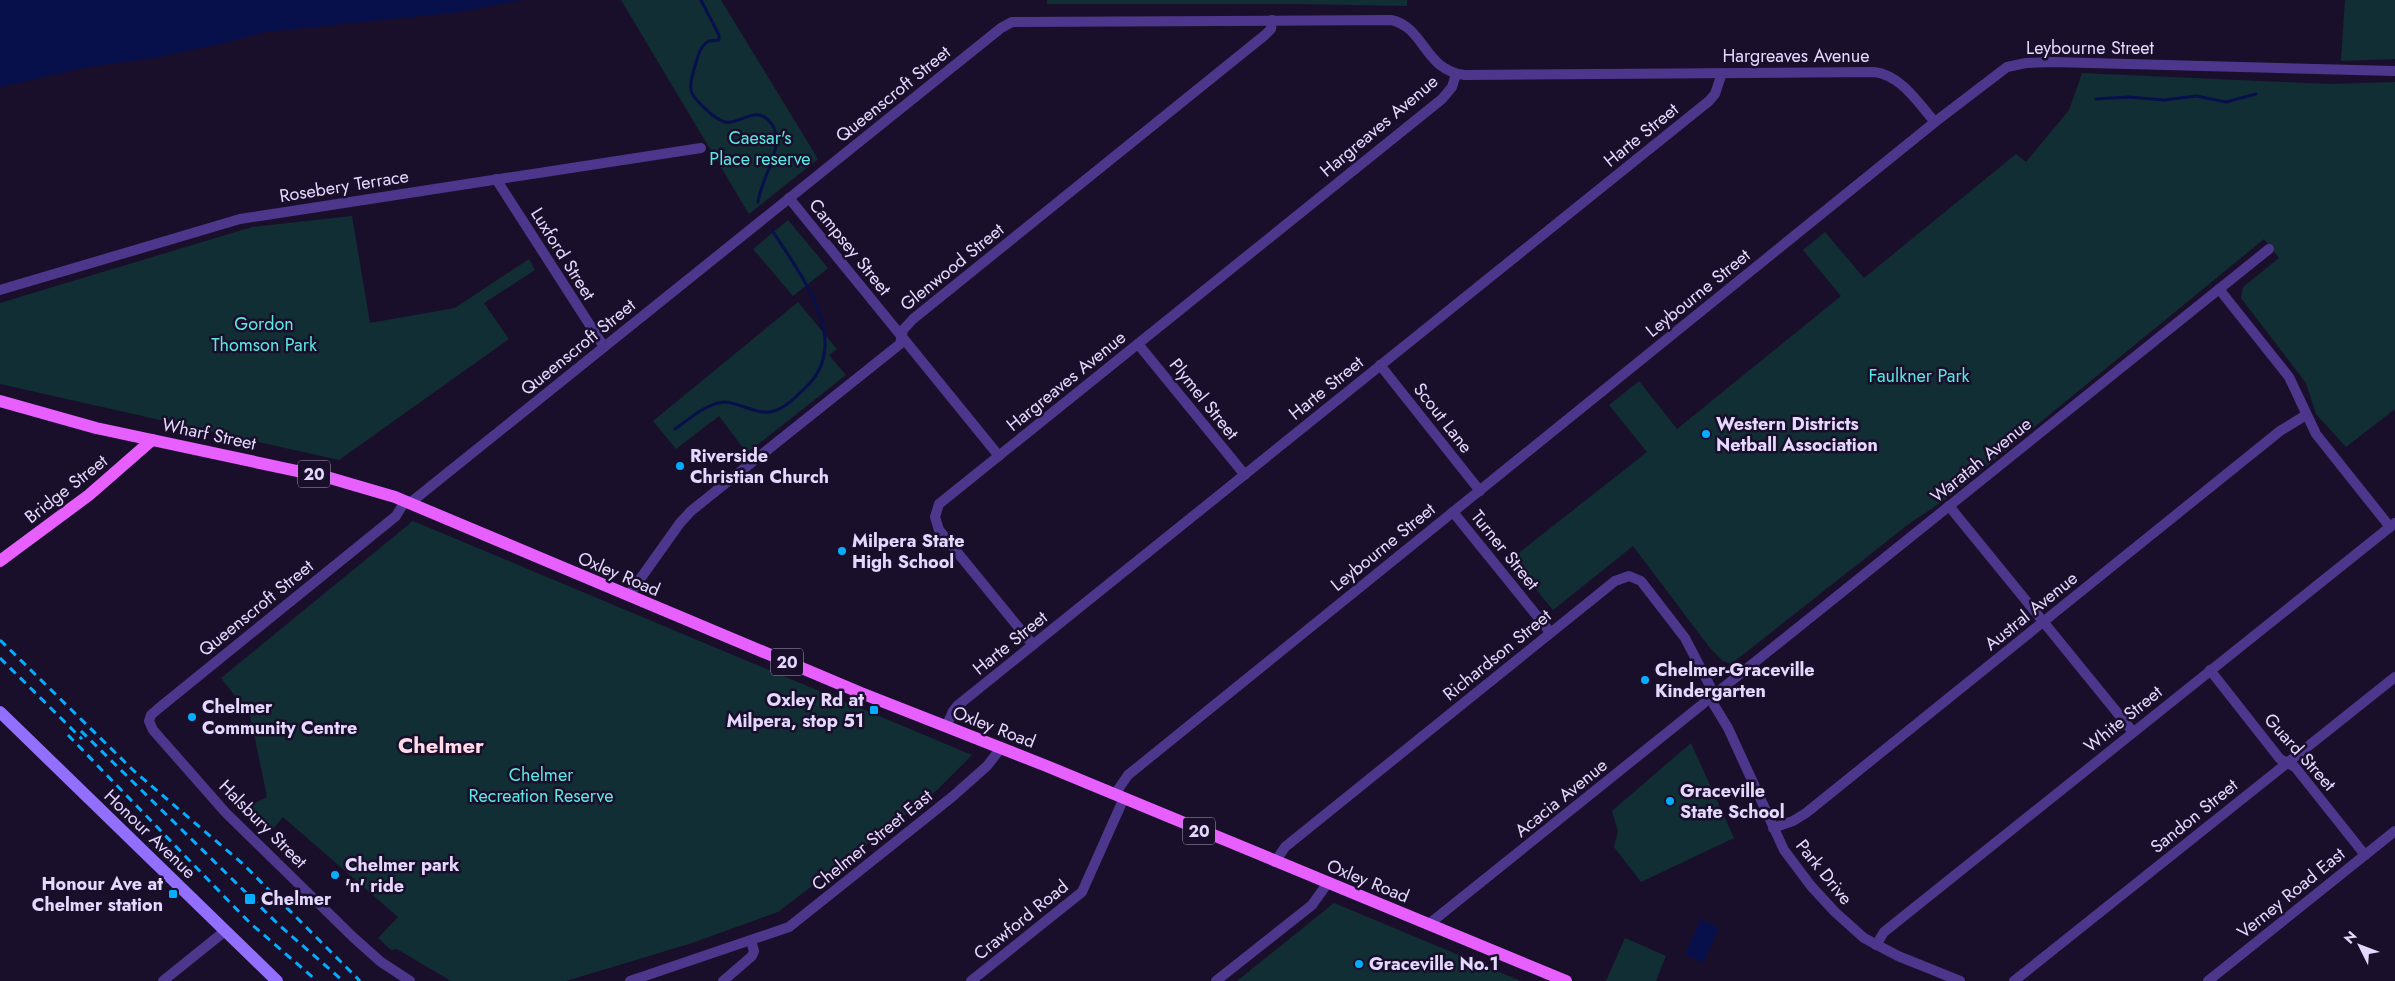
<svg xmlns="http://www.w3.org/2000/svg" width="2395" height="981" font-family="Jost,sans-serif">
<rect width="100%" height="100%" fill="#1a0f2a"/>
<!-- green -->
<g fill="#112e35">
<polygon points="621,0 721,0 818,159 749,214"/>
<polygon points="1047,0 1407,0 1407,6 1295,4 1047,4"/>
<polygon points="2345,0 2395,0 2395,59 2341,61"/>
<polygon points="2082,73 2329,84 2395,82 2395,409 2346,447 2316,414 2306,383 2241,298 2243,287 2279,258 2264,239 1949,497 1910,523 1731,664 1723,661 1710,648 1633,546 1553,610 1511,559 1647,452 1609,405 1639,381 1677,429 1841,296 1803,250 1825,232 1864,278 2016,154 2026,162 2069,110"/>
<polygon points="352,216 370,323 455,308 529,259 535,270 484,303 509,339 339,460 0,384 0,303 252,227"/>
<polygon points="788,220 828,268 793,296 753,249"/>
<polygon points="798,302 837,349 829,355 846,375 747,453 719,416 676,449 653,421"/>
<polygon points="413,521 972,755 936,791 778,912 692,943 566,981 451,981 397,949 391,950 378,938 398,917 283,817 273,829 247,807 267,797 250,715 221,678"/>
<polygon points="1691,743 1734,838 1641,882 1614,847 1618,831 1612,811"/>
<polygon points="1334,903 1521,981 1237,981"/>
<polygon points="1625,938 1666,956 1656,981 1606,981"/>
</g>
<!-- water -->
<g fill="#07104b">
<polygon points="0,0 522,0 460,12 265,32 221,44 154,58 89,67 0,87"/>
<polygon points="1701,919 1719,928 1703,963 1685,954"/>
</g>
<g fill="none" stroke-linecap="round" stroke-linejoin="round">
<!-- stream -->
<g stroke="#07104b" stroke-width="3">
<path d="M701,0L719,35V40L709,41C700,46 698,56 695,66C693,73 690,81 691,89C691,98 716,120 725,122C740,126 757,101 773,126C785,147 761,178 758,202"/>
<polyline points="2096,99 2128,97 2164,100 2196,96 2226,102 2256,94"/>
<path d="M675,429C688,420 708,402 725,402C741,403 758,416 774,411C785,408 796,397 804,389C856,343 799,273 772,230"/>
</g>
<!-- minor -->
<g stroke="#4d378d" stroke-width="10">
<polyline points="496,179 604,347"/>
<polyline points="789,198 999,456"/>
<polyline points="2219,289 2289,377 2316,434 2390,527"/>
<polyline points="0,290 240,219 701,148"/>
<polyline points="1138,344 1245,475"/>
<polyline points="1380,365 1480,491"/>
<polyline points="405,501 396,516 159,708 151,715 149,721 153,730 226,813 354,938 381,962 410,981"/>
<path d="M410,503L1001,28L1012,22L1391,20C1425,27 1424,71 1465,75L1874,72C1901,75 1918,103 1935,122"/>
<polyline points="1949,506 2133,732"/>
<polyline points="1453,512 1550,632"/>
<polyline points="628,596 680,523 691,511 900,344 903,330 913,319 1265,35 1271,29 1272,20"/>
<polyline points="1033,645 939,530 935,517 939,504 1442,99 1452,87 1456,74"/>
<polyline points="2210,670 2280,759 2295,767 2365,855"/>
<polyline points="946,727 953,711 957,706 1709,101 1715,94 1722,73"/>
<polyline points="1115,794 1128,775 1935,122 2007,67 2026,63 2053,62 2395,71"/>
<polyline points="1773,828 1793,821 1806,813 2280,431 2306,415"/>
<polyline points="1275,862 1285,847 1615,581 1629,576 1641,581 1685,638 1711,688 1714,705 1728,728 1784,850 1811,886 1835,912 1864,938 1898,956 1960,981"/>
<polyline points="1429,924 2269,249"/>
<polyline points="1876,945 1884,932 1899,920 2395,523"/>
<polyline points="163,981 225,931"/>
<polyline points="630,981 789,927 952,797 987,766 1001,748"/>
<polyline points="723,981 752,956 754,951 751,941"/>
<polyline points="971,981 1082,892 1124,798"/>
<polyline points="1216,981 1312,905 1327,884"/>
<polyline points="2014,981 2395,677"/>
<polyline points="2208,981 2395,831"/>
</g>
<!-- secondary -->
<polyline stroke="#936fff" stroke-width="12" points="0,712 277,981"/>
<!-- primary -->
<g stroke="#e75fff" stroke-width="12">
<polyline points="0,401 96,428 330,478 395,497 861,693 1044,765 1566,981"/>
<polyline points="0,561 89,495 152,440"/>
</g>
<!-- rail -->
<g stroke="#04adff" stroke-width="3" stroke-dasharray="8 6" stroke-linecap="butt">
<polyline points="0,640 134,771 243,864 360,981"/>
<polyline points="0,658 82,739"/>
<polyline points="81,731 278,924 343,981"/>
<polyline points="68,735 249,922 317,981"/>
</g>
</g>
<!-- markers -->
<g fill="#04adff" stroke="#1a0f2a" stroke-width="2">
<circle cx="1706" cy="434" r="5"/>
<circle cx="680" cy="466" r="5"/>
<circle cx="842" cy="551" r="5"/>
<circle cx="1645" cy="680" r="5"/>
<rect x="869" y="705" width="10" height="10" rx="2.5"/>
<circle cx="192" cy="717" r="5"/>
<circle cx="1670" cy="801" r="5"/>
<circle cx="335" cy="875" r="5"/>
<rect x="168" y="889" width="10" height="10" rx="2.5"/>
<rect x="244" y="893" width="12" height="12" rx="2.5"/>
<circle cx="1359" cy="964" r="5"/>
</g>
<g text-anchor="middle" stroke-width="5" stroke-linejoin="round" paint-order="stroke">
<!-- shield labels -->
<g fill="#1a0f2a" stroke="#a89cbf" stroke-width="1">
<rect x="298" y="460.5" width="32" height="27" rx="4"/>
<rect x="771" y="648.5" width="32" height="27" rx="4"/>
<rect x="1183" y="817.5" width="32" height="27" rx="4"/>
</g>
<g font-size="16" font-weight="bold" fill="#e5d8ff">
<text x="314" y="480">20</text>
<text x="787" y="668">20</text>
<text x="1199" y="837">20</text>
</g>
<!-- street labels -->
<g font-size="18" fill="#e5d8ff" stroke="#1a0f2a">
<text x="2090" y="54">Leybourne Street</text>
<text x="1796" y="62">Hargreaves Avenue</text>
<text transform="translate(893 94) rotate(-39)" y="6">Queenscroft Street</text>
<text transform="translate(1379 126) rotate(-40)" y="6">Hargreaves Avenue</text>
<text transform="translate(1641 135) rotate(-39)" y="6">Harte Street</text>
<text transform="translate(344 186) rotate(-9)" y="6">Rosebery Terrace</text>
<text transform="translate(850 247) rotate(51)" y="6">Campsey Street</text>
<text transform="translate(563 254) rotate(58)" y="6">Luxford Street</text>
<text transform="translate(952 267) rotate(-39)" y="6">Glenwood Street</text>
<text transform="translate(1698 293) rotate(-39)" y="6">Leybourne Street</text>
<text transform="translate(578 347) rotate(-39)" y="6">Queenscroft Street</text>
<text transform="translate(1066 381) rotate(-39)" y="6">Hargreaves Avenue</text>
<text transform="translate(1326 388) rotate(-39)" y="6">Harte Street</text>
<text transform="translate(1204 399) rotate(51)" y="6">Plymel Street</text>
<text transform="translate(1443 418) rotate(52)" y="6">Scout Lane</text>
<text transform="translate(209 434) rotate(12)" y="6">Wharf Street</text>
<text transform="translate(1981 460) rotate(-39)" y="6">Waratah Avenue</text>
<text transform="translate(66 489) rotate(-38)" y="6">Bridge Street</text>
<text transform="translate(1383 547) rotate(-39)" y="6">Leybourne Street</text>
<text transform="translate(1505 550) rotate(51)" y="6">Turner Street</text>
<text transform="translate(619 574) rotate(23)" y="6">Oxley Road</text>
<text transform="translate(256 608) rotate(-39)" y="6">Queenscroft Street</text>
<text transform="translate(2031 611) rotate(-39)" y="6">Austral Avenue</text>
<text transform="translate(1010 643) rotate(-39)" y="6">Harte Street</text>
<text transform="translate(1497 655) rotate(-39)" y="6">Richardson Street</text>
<text transform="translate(2123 719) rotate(-39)" y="6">White Street</text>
<text transform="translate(994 727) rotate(21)" y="6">Oxley Road</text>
<text transform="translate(2300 752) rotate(48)" y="6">Guard Street</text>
<text transform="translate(1561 798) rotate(-39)" y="6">Acacia Avenue</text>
<text transform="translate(2194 816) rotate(-39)" y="6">Sandon Street</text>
<text transform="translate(263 824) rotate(45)" y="6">Halsbury Street</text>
<text transform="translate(150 834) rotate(44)" y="6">Honour Avenue</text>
<text transform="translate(872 840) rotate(-39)" y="6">Chelmer Street East</text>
<text transform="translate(1824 872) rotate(51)" y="6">Park Drive</text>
<text transform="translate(1368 881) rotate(22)" y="6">Oxley Road</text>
<text transform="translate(2291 893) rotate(-39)" y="6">Verney Road East</text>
<text transform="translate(1021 920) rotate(-39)" y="6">Crawford Road</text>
</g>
<!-- park labels -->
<g font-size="18" fill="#5be8e5" stroke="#1a0f2a">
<text x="760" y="144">Caesar's<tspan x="760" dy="21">Place reserve</tspan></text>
<text x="264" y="330">Gordon<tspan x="264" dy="21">Thomson Park</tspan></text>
<text x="1919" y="382">Faulkner Park</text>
<text x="541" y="781">Chelmer<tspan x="541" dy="21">Recreation Reserve</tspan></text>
</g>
<!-- poi labels -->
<g font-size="18" font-weight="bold" fill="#e5d8ff" stroke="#1a0f2a" text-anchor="start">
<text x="1716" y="430">Western Districts<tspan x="1716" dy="21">Netball Association</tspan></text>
<text x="690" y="462">Riverside<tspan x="690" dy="21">Christian Church</tspan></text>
<text x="852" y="547">Milpera State<tspan x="852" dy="21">High School</tspan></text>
<text x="1655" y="676">Chelmer-Graceville<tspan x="1655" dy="21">Kindergarten</tspan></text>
<text x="864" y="706" text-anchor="end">Oxley Rd at<tspan x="864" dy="21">Milpera, stop 51</tspan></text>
<text x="202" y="713">Chelmer<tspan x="202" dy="21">Community Centre</tspan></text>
<text x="1680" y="797">Graceville<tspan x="1680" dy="21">State School</tspan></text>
<text x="345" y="871">Chelmer park<tspan x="345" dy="21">'n' ride</tspan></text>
<text x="163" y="890" text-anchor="end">Honour Ave at<tspan x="163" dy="21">Chelmer station</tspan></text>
<text x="261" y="905">Chelmer</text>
<text x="1369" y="970">Graceville No.1</text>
</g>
<!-- district labels -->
<g font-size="22" font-weight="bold" fill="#ffdae9" stroke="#1a0f2a">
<text x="441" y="753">Chelmer</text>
</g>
</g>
<!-- north arrow -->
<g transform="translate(2360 946) rotate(312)" stroke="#1a0f2a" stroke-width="4" paint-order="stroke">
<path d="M0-4L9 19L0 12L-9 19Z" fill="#e5d8ff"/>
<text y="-8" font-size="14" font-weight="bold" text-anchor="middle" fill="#e5d8ff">N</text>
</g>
</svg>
